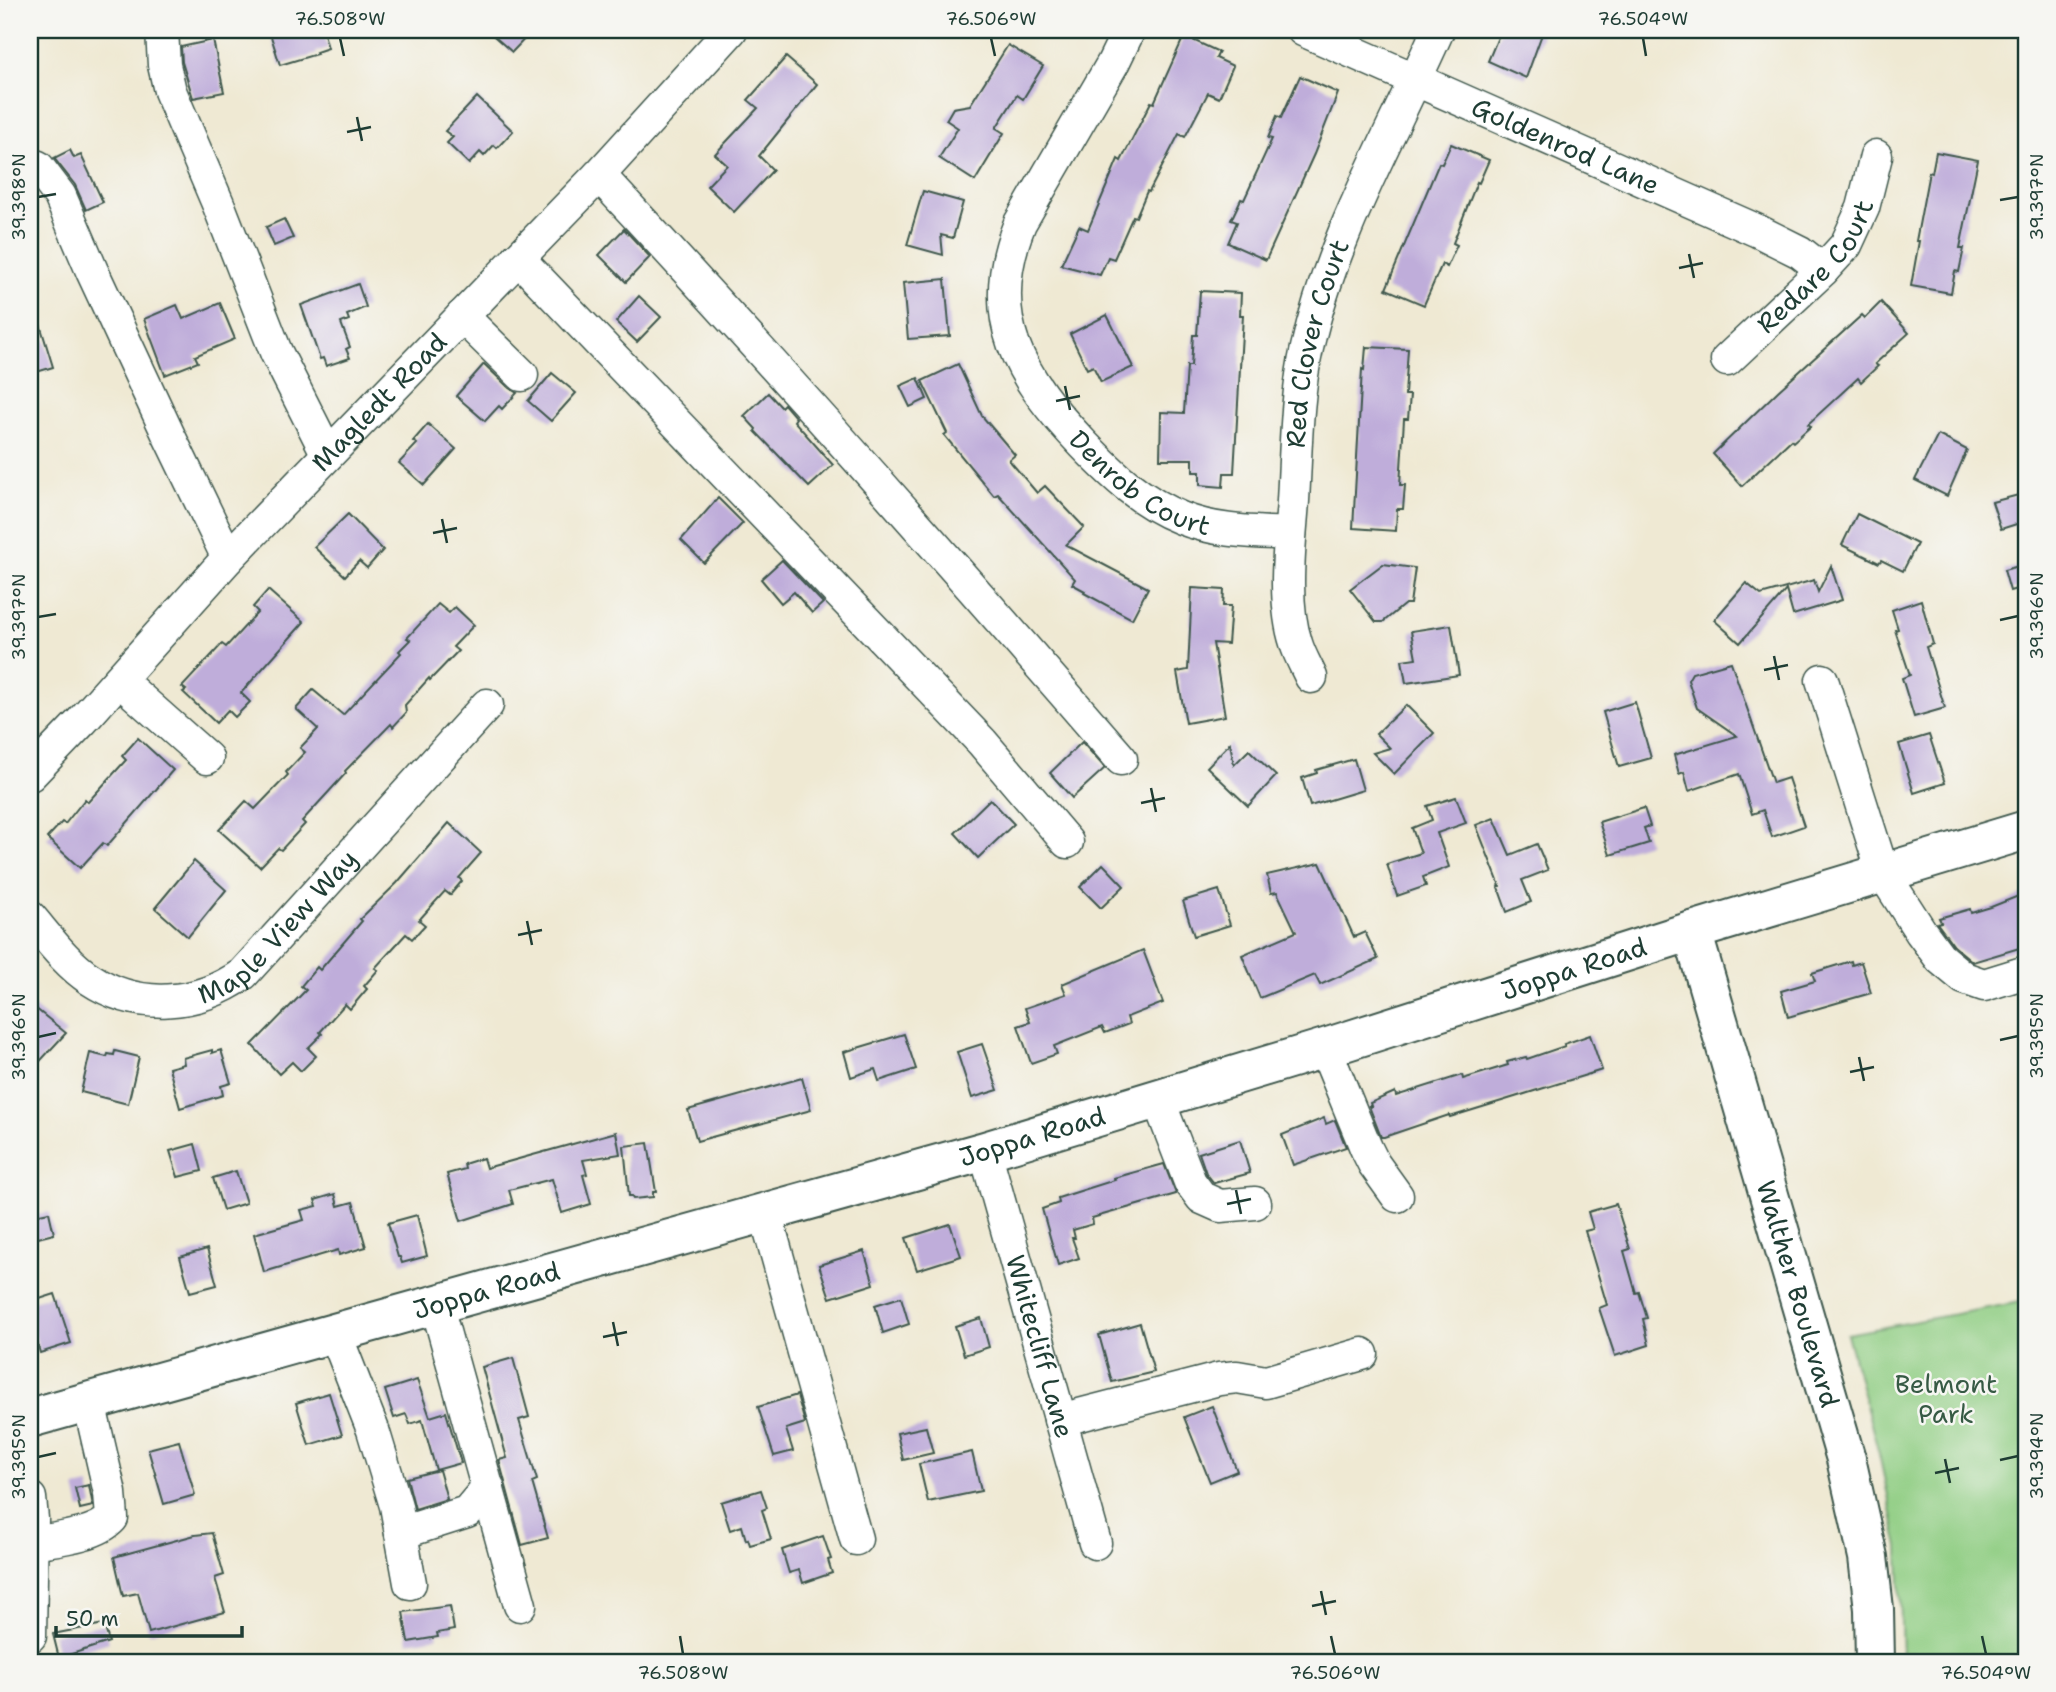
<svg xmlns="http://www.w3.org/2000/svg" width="2056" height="1692" font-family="'Shantell Sans',sans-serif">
<rect width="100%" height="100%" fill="#f6f6f2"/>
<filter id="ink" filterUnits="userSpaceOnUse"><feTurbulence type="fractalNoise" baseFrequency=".0143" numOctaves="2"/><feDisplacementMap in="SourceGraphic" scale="14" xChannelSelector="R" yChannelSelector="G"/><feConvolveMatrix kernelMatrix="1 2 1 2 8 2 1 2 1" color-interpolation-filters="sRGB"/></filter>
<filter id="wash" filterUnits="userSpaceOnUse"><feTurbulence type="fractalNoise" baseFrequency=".00686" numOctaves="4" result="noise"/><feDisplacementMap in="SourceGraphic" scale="28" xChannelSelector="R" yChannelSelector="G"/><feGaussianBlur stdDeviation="1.57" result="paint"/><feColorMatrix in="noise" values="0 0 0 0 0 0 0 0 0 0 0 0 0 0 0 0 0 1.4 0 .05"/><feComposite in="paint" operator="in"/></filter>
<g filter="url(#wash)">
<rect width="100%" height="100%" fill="#efe9d3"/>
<!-- green -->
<polygon fill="#91ce84" stroke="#58865c" stroke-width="2" points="2026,1301 2026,1662 1902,1662 1899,1547 1879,1454 1847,1334"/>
<g id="blocks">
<!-- building -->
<g fill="#bfadda">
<polygon points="269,30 323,30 328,48 316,52 317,54 280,65"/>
<polygon points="487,30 533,30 512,52"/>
<polygon points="1501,30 1530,30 1542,34 1526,78 1488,61"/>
<polygon points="1184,36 1219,52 1216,58 1233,66 1219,98 1208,93 1185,137 1179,134 1149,192 1147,191 1136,217 1133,216 1114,259 1108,257 1100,275 1061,265 1079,226 1088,230 1118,159 1121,161 1151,102 1154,103"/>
<polygon points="213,40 224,92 193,98 182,62 181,47"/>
<polygon points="1008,45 1043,66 1023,99 1017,95 996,128 1004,133 975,181 939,158 958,128 946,120 953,108 970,105"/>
<polygon points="786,57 817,84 759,156 773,170 734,212 707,186 727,165 715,154 758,108 748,100"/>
<polygon points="1300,76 1338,93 1314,154 1266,260 1228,243 1237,222 1231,220 1241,199 1244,200 1272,139 1268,138 1277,116 1281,118"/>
<polygon points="477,97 513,131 497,148 494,145 484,156 480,152 469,164 447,143 453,137 445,131"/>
<polygon points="1451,144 1489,160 1479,183 1477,182 1453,243 1457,245 1447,267 1442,264 1424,305 1386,289 1439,163 1442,164"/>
<polygon points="70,150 74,158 81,155 103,202 86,210 75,185 54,158"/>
<polygon points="1936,152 1978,160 1960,248 1964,248 1959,272 1955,271 1951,293 1911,286 1919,241 1916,241 1929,172 1932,173"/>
<polygon points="923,191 963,202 953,238 941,235 943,255 907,245"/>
<polygon points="284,219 293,238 274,246 266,227"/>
<polygon points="624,229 650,257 626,282 599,255"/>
<polygon points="945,279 950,336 908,339 903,283"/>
<polygon points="358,284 366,307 347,315 349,320 341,323 350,347 346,349 350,358 326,366 323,358 320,359 301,305"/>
<polygon points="1200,291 1241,293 1240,315 1243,315 1234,473 1224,473 1223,487 1200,485 1200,472 1193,472 1193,459 1160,459 1161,412 1184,413 1187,366 1191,366 1193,335 1197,335"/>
<polygon points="639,296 661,317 637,342 616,322"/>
<polygon points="1881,302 1909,333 1875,364 1878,366 1861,382 1858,378 1808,424 1811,426 1793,442 1791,440 1742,486 1713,454 1778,391 1862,315 1865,318"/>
<polygon points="220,303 235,339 195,356 198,362 165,375 144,319 177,305 183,319"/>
<polygon points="30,308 35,308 53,367 30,374"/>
<polygon points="1107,315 1133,367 1101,382 1093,366 1087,369 1070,334"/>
<polygon points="1366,347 1408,349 1405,395 1410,395 1408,419 1404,419 1400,485 1405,485 1403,509 1397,509 1396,531 1353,528 1362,369 1364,370"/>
<polygon points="484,364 509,388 517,393 502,409 499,406 485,421 456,396"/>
<polygon points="958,364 982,416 1015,455 1009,460 1037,493 1045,486 1084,527 1066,545 1148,588 1132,619 1084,593 1085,591 1072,584 1075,579 998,494 994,496 944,435 947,433 922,381"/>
<polygon points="552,373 576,393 551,421 528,401"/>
<polygon points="918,378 927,399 910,407 900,386"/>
<polygon points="768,393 781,407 784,404 796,418 794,421 833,465 809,487 755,431 756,429 744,416"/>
<polygon points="428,424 456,449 424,485 399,463 417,444 413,441"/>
<polygon points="1938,435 1967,450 1947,496 1915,480"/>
<polygon points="2026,493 2026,521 2001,529 1992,502"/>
<polygon points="718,498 743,523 704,563 681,540"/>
<polygon points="348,514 383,550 367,568 359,561 345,576 314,547"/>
<polygon points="1857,514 1917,544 1903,571 1881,560 1879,563 1842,545"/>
<polygon points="782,560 823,603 812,613 794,592 781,603 761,579"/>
<polygon points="1383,564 1415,568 1410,604 1405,604 1383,622 1376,622 1350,589"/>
<polygon points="2026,564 2026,586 2010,591 2004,570"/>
<polygon points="1831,566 1842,600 1793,615 1786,590 1740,643 1714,620 1746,583 1761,595 1814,580 1818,592"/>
<polygon points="1192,588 1224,590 1223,606 1231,606 1228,644 1213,643 1225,716 1186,723 1177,672 1188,670"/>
<polygon points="268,590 304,622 241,693 250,702 235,717 228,710 216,723 183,692 186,690 182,687 222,644 226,647 258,612 253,607"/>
<polygon points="1921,600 1933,644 1926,647 1945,708 1914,717 1902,678 1910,675 1895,630 1898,629 1892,610"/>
<polygon points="438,604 449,613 455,607 474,625 453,647 458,651 430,680 429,678 405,705 406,713 393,727 391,724 345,771 346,773 302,821 305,824 281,850 278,848 260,867 219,830 246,801 255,809 288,775 286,772 305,752 300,748 318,729 296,709 313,690 343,715 401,653 399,651 410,640 407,638"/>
<polygon points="1451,625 1459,675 1406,683 1402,660 1416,658 1411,631"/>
<polygon points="1731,662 1773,783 1788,778 1804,826 1772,837 1763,810 1752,814 1739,774 1689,791 1684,772 1679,774 1674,755 1737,736 1697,708 1688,680 1692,673"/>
<polygon points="1635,702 1651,758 1619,767 1603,712"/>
<polygon points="1406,705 1434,733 1394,774 1373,753 1390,748 1376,734"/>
<polygon points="1929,735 1945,783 1914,793 1899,744"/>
<polygon points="138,738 173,770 107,846 103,843 80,868 47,838 62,822 65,824 85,799 88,802 126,760 122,756"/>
<polygon points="1082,742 1105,768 1072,798 1050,773"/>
<polygon points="1230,743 1234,765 1249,750 1276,776 1248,806 1207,767"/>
<polygon points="1354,759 1363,790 1310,806 1302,778 1317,773 1316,770"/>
<polygon points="1456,797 1466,823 1437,833 1449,867 1423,877 1426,886 1397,896 1387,864 1421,853 1412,828 1432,820 1427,806"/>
<polygon points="990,799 1014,824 978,858 955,833"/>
<polygon points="1644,808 1650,826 1644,828 1649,843 1610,855 1599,822"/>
<polygon points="1494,818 1510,855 1537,844 1548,870 1522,880 1531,902 1507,912 1498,887 1500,886 1476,825"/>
<polygon points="449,823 481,853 459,878 462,881 450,895 445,891 419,920 425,925 412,939 406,934 375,968 378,970 364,986 367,989 350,1009 345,1004 320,1032 322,1034 308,1048 316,1056 301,1071 292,1062 279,1074 252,1045 306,990 301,986 317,967 320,970 362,921 360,919 397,883"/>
<polygon points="194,861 226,890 188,937 155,908"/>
<polygon points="1320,863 1354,937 1365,932 1378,959 1320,985 1315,975 1260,998 1242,955 1296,932 1277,892 1271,893 1267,875"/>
<polygon points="1103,864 1124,886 1101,908 1080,887"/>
<polygon points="1219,890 1230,925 1194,936 1183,901"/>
<polygon points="2026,893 2026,946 1973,962 1954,946 1937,923 1941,922 1939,918 1970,909 1971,913 1991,907"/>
<polygon points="1143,950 1163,1003 1127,1017 1129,1024 1105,1033 1102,1027 1054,1046 1057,1054 1031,1063 1018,1026 1030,1022 1025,1008 1066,994 1062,984"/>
<polygon points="1851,961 1852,965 1861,962 1871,993 1788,1017 1781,991 1815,981 1812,973"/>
<polygon points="30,1004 66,1033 30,1072"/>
<polygon points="904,1034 916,1069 879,1081 875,1069 851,1077 844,1052"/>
<polygon points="1590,1035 1602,1070 1583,1076 1450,1117 1449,1115 1384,1137 1381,1137 1369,1106 1371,1106 1370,1103 1395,1092 1396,1096 1462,1075 1463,1079 1508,1065 1507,1062 1526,1057 1527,1059 1565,1046 1564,1044"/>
<polygon points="982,1044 998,1090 972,1098 957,1052"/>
<polygon points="212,1050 212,1053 221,1050 231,1083 221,1086 223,1095 180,1108 169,1068 184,1064 183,1058"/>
<polygon points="115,1051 139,1057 128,1104 81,1092 90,1053 107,1057 108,1054 114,1055"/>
<polygon points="802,1078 811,1110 697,1141 688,1110"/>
<polygon points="1324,1118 1326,1124 1335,1120 1346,1147 1293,1165 1282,1135"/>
<polygon points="616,1132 620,1154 583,1160 587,1174 583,1175 591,1204 562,1213 552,1179 509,1190 513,1204 461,1221 447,1174 465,1169 464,1164 483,1158 486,1168"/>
<polygon points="1240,1140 1250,1173 1214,1183 1206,1173 1199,1153"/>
<polygon points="648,1143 656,1192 653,1192 653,1197 633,1199 632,1196 629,1196 624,1146"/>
<polygon points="195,1144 202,1171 178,1177 170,1151"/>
<polygon points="1164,1164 1176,1194 1092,1218 1093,1224 1073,1230 1075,1238 1072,1238 1079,1258 1058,1265 1042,1209 1059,1203 1058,1198 1115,1180 1114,1178"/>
<polygon points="236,1171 246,1203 223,1210 213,1178"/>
<polygon points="335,1194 338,1206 353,1202 366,1247 339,1255 338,1250 264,1272 254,1234 304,1220 301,1210 317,1206 315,1200"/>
<polygon points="1616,1204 1630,1249 1624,1251 1636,1293 1639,1292 1647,1318 1643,1319 1649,1345 1615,1356 1599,1308 1607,1305 1585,1231 1593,1229 1588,1212"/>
<polygon points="49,1212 54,1234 30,1240 30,1216"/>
<polygon points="417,1215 427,1256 402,1263 400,1257 398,1257 388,1223"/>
<polygon points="950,1224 961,1256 917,1270 906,1238"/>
<polygon points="207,1249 217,1285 190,1292 180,1257"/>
<polygon points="864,1251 874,1284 830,1298 819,1265"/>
<polygon points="55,1294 71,1343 40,1353 30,1318 30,1302"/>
<polygon points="901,1297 909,1324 883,1333 875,1305"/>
<polygon points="981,1318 989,1347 964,1355 955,1326"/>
<polygon points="1140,1323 1154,1372 1112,1382 1099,1335"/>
<polygon points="513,1358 529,1417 519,1420 537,1480 532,1482 548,1538 522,1545 499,1460 507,1458 482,1367"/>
<polygon points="417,1380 430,1417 446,1412 461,1463 436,1470 422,1420 410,1424 406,1414 394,1418 385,1390"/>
<polygon points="329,1393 342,1435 309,1445 296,1403"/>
<polygon points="797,1395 805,1423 786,1429 793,1451 774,1456 758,1407"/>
<polygon points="1212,1406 1237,1471 1210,1482 1184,1417"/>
<polygon points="926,1427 933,1453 903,1460 897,1433"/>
<polygon points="179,1441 195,1495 164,1504 148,1449"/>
<polygon points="972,1452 981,1491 928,1502 919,1464"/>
<polygon points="439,1470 447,1499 415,1509 407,1478"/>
<polygon points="89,1485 93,1506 80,1509 75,1488"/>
<polygon points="761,1490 767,1508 762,1510 771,1539 750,1545 748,1539 746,1540 742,1526 730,1530 721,1502"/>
<polygon points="212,1533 224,1575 215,1578 225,1612 149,1633 138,1593 123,1596 114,1557 195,1535"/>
<polygon points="823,1536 831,1559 828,1560 832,1573 803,1583 799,1570 789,1573 782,1550"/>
<polygon points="450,1606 454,1630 437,1633 438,1637 408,1642 403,1612"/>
<polygon points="104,1624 109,1642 59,1658 53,1634"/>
</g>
</g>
</g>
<g filter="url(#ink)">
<use href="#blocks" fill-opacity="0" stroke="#3e574c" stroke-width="2"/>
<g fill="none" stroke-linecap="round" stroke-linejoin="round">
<defs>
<g id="minor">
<polyline points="162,30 164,65 170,91 219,206 276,352 327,453"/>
<path id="s1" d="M1129,30L1113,63L1020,223C982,317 1019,377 1084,445C1113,475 1141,502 1181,518C1216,532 1253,532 1290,534"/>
<path id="s2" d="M1303,30L1758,231L1800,252L1823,270"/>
<polyline points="30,164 38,167 60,196 92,271 169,436 228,558"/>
<path d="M599,175C777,366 950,561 1121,759"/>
<polyline points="518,258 982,742 1067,842"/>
<polyline points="462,316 522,375"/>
<path id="s3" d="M1727,360L1823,270L1846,245L1863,208L1876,156"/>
<path id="s4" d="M1311,677C1306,666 1299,654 1296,643C1282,601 1290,544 1293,501C1296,450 1296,397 1307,348C1332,236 1392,134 1438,30"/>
<polyline points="119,680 207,758"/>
<polyline points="1822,680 1883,873 1921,932 1941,959 1964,978 1984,985 2026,972"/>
<path id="s5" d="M30,775L82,721L228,558L599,175L731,30"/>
<path id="s6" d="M30,917C48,938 67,964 90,979C138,1011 198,1006 243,974L487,705"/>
<polyline points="1325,1048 1366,1148 1374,1164 1397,1196"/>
<polyline points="1158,1099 1190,1182 1202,1198 1220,1206 1255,1203"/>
<path id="s7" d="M985,1151L1095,1543"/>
<polyline points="765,1212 856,1539"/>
<polyline points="436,1303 520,1605"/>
<polyline points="335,1333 373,1430 396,1506 410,1583"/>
<polyline points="1060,1420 1219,1379 1237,1377 1266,1382 1362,1354"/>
<polyline points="30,1498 32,1519 30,1636"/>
<polyline points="401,1533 467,1512 488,1487"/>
<path d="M32,1543C54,1539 96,1536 112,1518L110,1493L89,1402"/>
</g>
<g id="major">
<path id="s8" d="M1692,931L1846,1459L1868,1557L1874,1609L1875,1662"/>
<path id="s9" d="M30,1418L985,1151L1325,1048L1692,931L2026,830"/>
</g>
</defs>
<!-- minor casing -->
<use href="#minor" stroke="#3e574c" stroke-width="35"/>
<!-- major casing -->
<use href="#major" stroke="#3e574c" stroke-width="42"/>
<!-- minor -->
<use href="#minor" stroke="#fff" stroke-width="32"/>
<!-- major -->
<use href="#major" stroke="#fff" stroke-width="38"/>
</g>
</g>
<!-- ticks -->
<path fill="none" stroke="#1f3d34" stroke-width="2.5" d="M340,38L344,56M991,38L995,56M1643,38L1646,56M357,117L362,141M347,132L371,127M38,197L56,194M2000,200L2018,197M1689,254L1694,278M1679,268L1703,263M1065,386L1070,410M1056,401L1080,396M442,519L447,543M433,533L457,528M38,617L56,614M2000,620L2018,616M1774,656L1779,680M1764,670L1788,665M1151,788L1156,812M1141,803L1165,798M527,921L532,945M518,935L542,930M38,1037L56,1033M2000,1040L2018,1036M1859,1057L1864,1081M1850,1072L1874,1067M1236,1190L1241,1214M1227,1204L1251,1199M613,1322L618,1346M603,1337L627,1332M38,1457L56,1453M1945,1459L1950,1483M2000,1460L2018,1456M1935,1473L1959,1468M1321,1591L1326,1615M1312,1606L1336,1601M680,1636L683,1654M1331,1636L1335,1654M1982,1636L1986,1654"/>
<g text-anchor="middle" stroke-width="5" stroke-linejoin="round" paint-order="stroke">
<!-- street labels -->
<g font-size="26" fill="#1f3d34" stroke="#f6f6f2">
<text dy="9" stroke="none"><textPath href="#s2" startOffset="287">Goldenrod Lane</textPath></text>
<text dy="9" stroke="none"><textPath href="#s3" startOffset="130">Redare Court</textPath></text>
<text dy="9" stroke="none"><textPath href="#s4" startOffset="340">Red Clover Court</textPath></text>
<text dy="9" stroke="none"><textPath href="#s5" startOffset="511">Magledt Road</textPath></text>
<text dy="9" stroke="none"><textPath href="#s1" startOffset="539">Denrob Court</textPath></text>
<text dy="9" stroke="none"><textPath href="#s6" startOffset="306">Maple View Way</textPath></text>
<text dy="9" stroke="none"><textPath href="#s9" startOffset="1608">Joppa Road</textPath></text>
<text dy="9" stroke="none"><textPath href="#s9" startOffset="1041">Joppa Road</textPath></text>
<text dy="9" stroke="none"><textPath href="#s9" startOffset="474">Joppa Road</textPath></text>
<text dy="9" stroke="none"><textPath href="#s8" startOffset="378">Walther Boulevard</textPath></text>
<text dy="9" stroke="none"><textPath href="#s7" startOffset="203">Whitecliff Lane</textPath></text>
</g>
<!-- park labels -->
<g font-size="26" fill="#365a44" stroke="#f6f6f2">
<text x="1946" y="1393">Belmont<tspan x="1946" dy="30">Park</tspan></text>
</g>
</g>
<!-- margin -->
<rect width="2056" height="1692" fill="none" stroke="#f6f6f2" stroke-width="77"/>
<!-- scale -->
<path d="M56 1626v10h186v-10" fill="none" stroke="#1f3d34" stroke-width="3.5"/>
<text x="66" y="1626" font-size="21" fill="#1f3d34" stroke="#f6f6f2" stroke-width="5" paint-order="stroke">50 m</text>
<rect x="38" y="38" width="1980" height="1616" fill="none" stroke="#1f3d34" stroke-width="2.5"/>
<g font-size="18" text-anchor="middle" fill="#1f3d34">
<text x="340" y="25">76.508°W</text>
<text x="991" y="25">76.506°W</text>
<text x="1643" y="25">76.504°W</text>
<text transform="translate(2037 197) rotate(-90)" y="6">39.397°N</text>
<text transform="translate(19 197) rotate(-90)" y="6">39.398°N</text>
<text transform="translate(2037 616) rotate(-90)" y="6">39.396°N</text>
<text transform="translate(19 617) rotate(-90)" y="6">39.397°N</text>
<text transform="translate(2037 1036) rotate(-90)" y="6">39.395°N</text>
<text transform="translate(19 1037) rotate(-90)" y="6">39.396°N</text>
<text transform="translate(2037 1456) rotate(-90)" y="6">39.394°N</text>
<text transform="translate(19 1457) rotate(-90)" y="6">39.395°N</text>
<text x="683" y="1679">76.508°W</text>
<text x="1335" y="1679">76.506°W</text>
<text x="1986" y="1679">76.504°W</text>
</g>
</svg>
